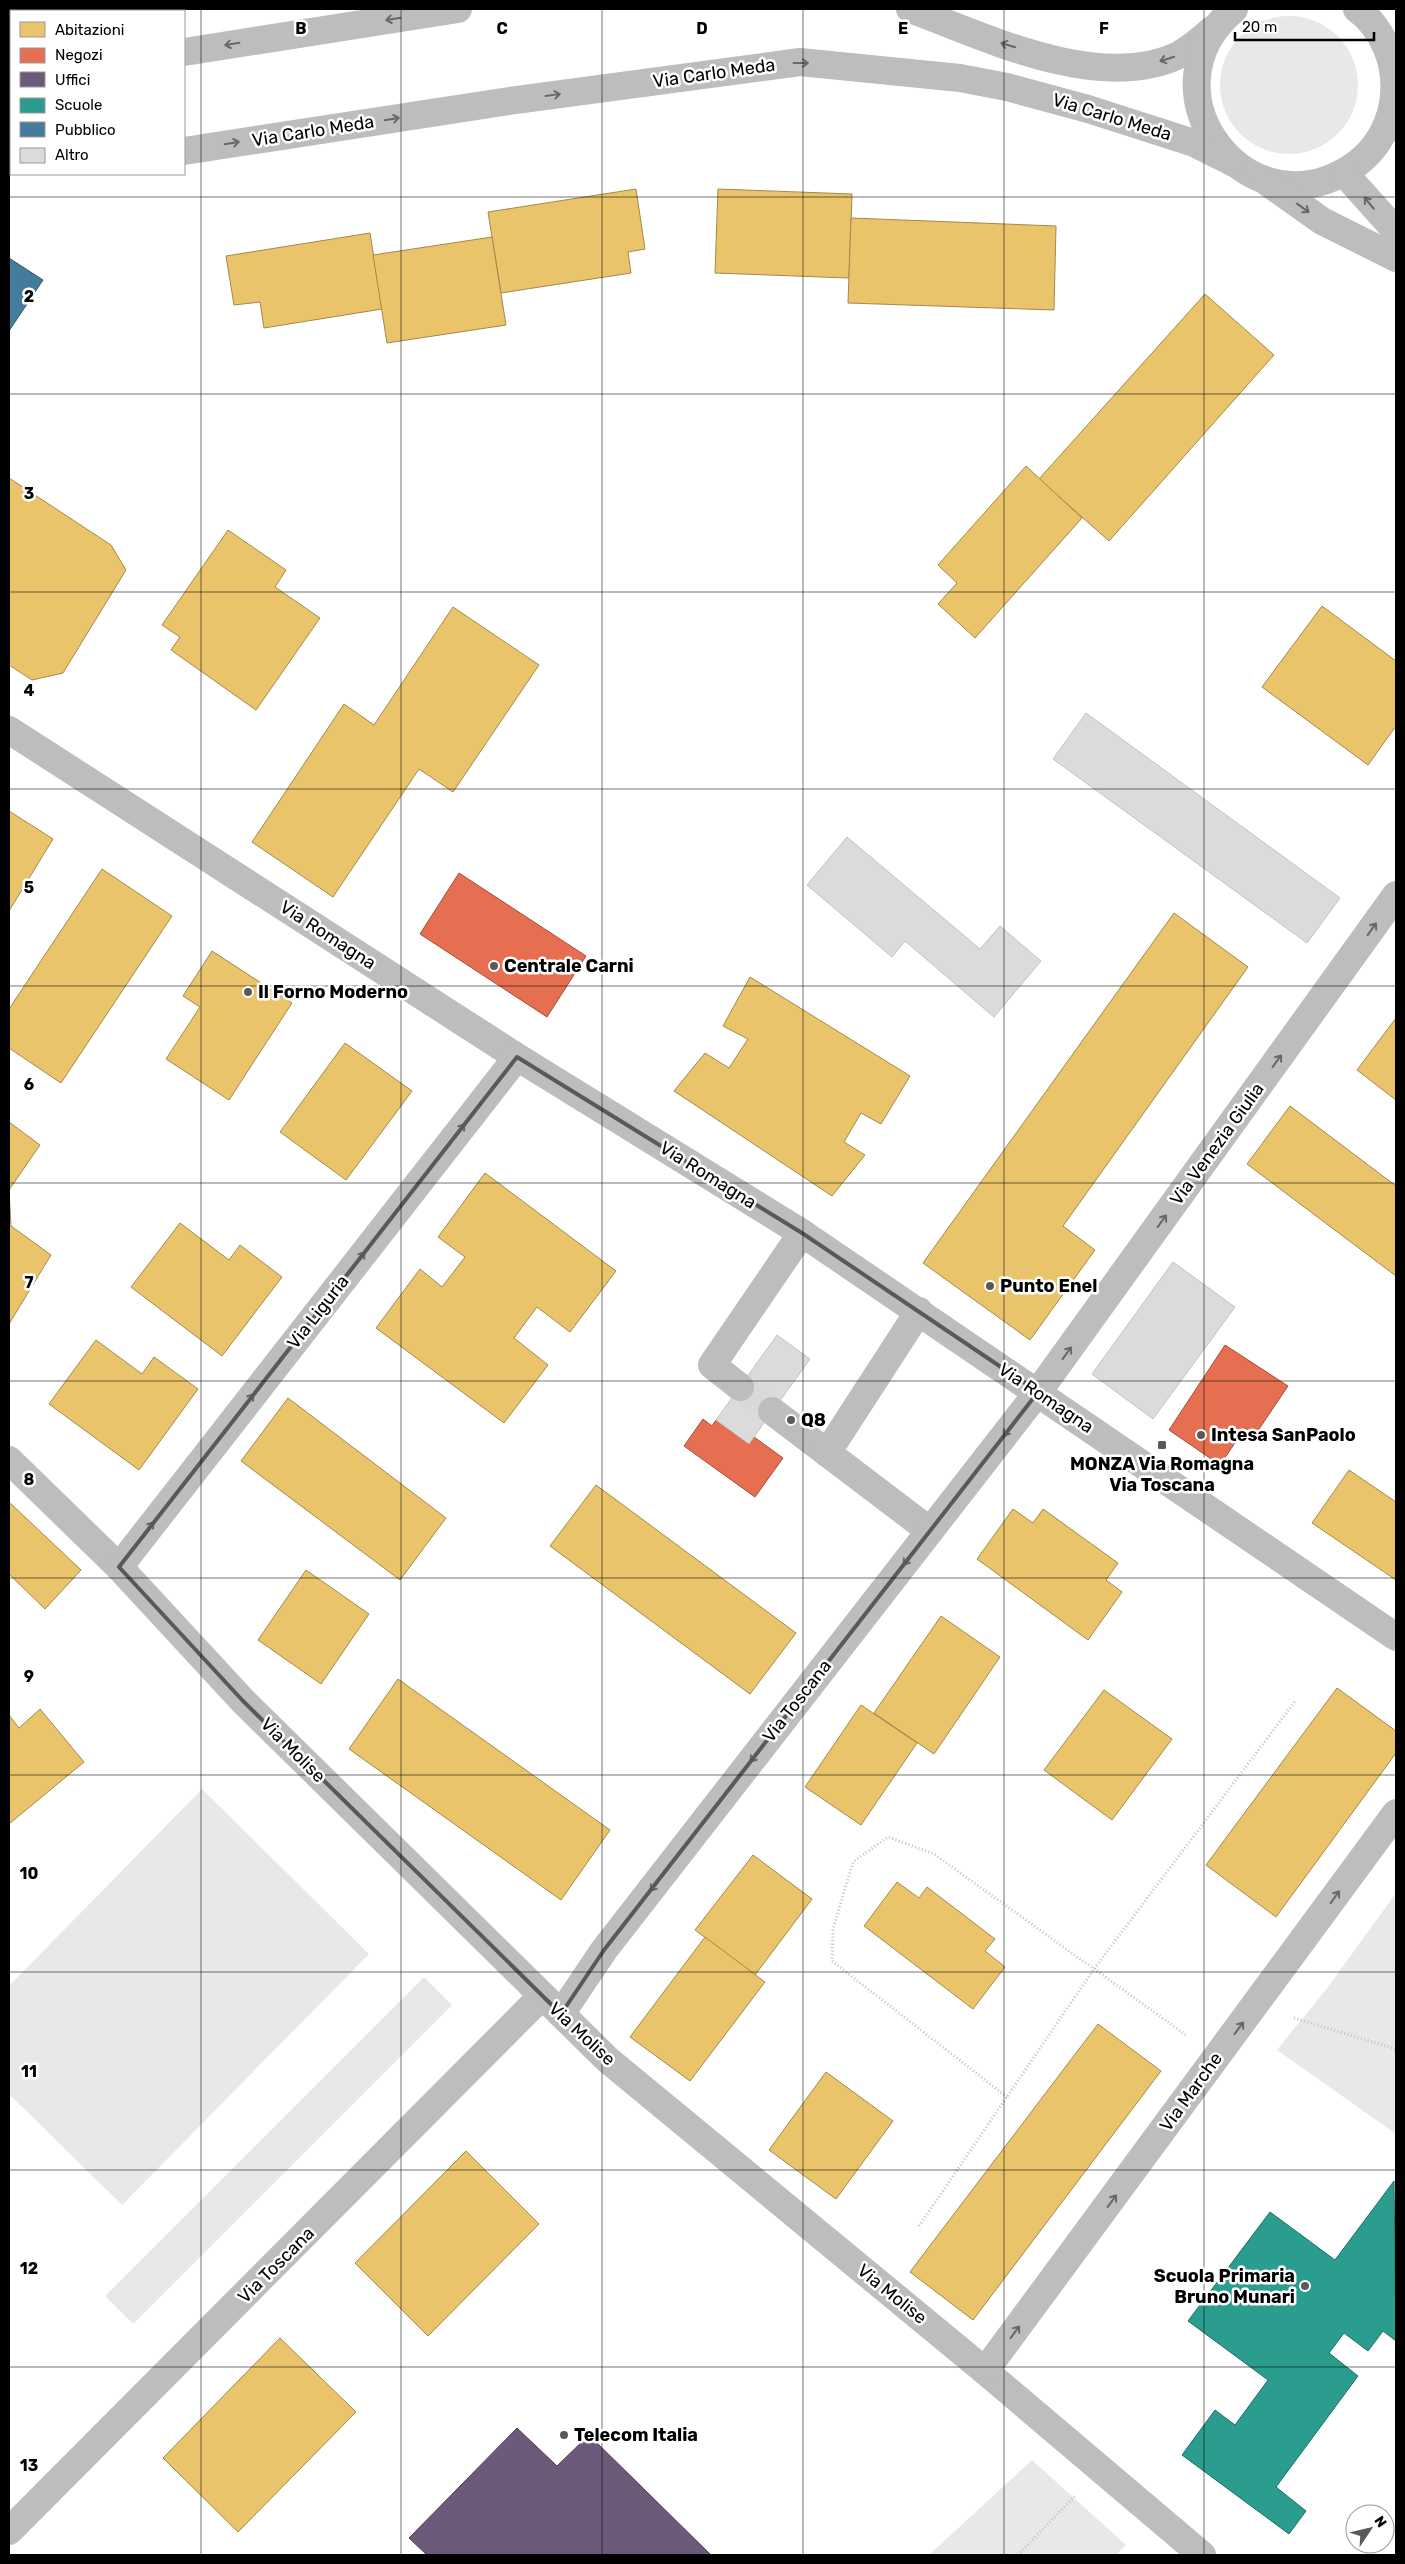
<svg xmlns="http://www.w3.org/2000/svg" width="1405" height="2564" font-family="Rubik,sans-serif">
<rect width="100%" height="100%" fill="#fff"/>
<!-- green -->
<g fill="#e8e8e8">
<circle cx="1289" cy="85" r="69"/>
<polygon points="202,1789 369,1954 122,2205 9,2094 9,1986"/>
<polygon points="1396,1893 1396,2134 1277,2050 1328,1987"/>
<polygon points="424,1977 452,2005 133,2324 105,2296"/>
<polygon points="1032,2460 1126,2545 1116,2555 929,2555"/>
</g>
<!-- homes -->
<g fill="#e9c46a" stroke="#a3894a">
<polygon points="636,189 645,249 628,252 631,273 501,293 488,212"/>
<polygon points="718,189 852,194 849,278 715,273"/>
<polygon points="851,218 1056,226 1054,310 848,303"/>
<polygon points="370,233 382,309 264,328 260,302 234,305 226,256"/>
<polygon points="492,237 506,325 387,343 373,255"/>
<polygon points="1205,294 1274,355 1109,541 1039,479"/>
<polygon points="1026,466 1082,518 975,638 938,604 957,583 938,565"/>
<polygon points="9,478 111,545 126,570 63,673 32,680 9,665"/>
<polygon points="228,530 286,570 275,587 320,618 256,710 171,650 180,637 162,625"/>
<polygon points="1322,606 1396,661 1396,726 1368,765 1262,687"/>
<polygon points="453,607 539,665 453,792 419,769 333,897 252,842 344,704 374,725"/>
<polygon points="9,811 53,839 9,911"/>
<polygon points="102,869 172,916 61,1083 9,1048 9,1009"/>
<polygon points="1174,913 1248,967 1063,1226 1095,1250 1030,1340 923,1263"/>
<polygon points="212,951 292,1003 229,1100 166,1059 200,1007 183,996"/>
<polygon points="750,977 910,1076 881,1124 861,1113 844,1142 865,1155 832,1196 674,1091 705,1053 729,1068 748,1039 723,1026"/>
<polygon points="1396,1018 1396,1100 1357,1070"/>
<polygon points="345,1043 412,1091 346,1180 280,1132"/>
<polygon points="1290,1106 1396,1186 1396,1276 1247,1164"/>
<polygon points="9,1122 40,1145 9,1190 11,1226 51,1255 9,1324"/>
<polygon points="485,1173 616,1271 570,1332 537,1307 514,1338 548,1365 504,1423 376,1328 420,1269 442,1287 465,1257 438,1237"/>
<polygon points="180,1223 229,1260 240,1245 282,1277 222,1356 131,1287"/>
<polygon points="96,1340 142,1374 154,1357 198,1389 139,1470 49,1404"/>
<polygon points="288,1398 446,1518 400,1580 241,1461"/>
<polygon points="1349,1470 1396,1502 1396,1580 1312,1523"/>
<polygon points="596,1485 796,1633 750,1694 550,1546"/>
<polygon points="9,1502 81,1570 45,1609 9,1574"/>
<polygon points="1013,1509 1033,1523 1043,1509 1118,1563 1106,1580 1122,1592 1088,1640 977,1559"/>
<polygon points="306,1570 369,1614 321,1684 258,1640"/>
<polygon points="941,1616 1000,1657 934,1754 874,1713"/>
<polygon points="398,1679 610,1830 561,1900 349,1749"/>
<polygon points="1337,1688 1396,1731 1396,1753 1276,1917 1206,1865"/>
<polygon points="1104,1690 1172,1739 1112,1820 1044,1770"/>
<polygon points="861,1705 917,1743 861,1825 805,1787"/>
<polygon points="40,1709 84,1762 9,1824 9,1715 19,1728"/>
<polygon points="753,1855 812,1899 755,1975 695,1930"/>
<polygon points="897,1882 919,1898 927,1887 995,1939 985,1951 1005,1967 973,2009 864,1926"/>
<polygon points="705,1937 765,1982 690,2081 630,2037"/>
<polygon points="1098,2024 1161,2071 973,2320 910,2272"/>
<polygon points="826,2072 893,2121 836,2199 769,2150"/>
<polygon points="466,2151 539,2224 428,2336 355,2263"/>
<polygon points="280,2338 356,2412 238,2532 163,2458"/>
</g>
<!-- shops -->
<g fill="#e76f51" stroke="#a24e39">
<polygon points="459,873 586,956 547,1017 420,934"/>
<polygon points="1225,1345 1288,1386 1255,1435 1245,1428 1220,1465 1169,1430"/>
<polygon points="703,1419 712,1426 716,1420 749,1444 754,1437 783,1458 755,1497 684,1446"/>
</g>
<!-- offices -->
<polygon fill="#6d597a" stroke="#4c3e55" points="517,2428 557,2466 589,2435 711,2555 427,2555 409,2538"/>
<!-- schools -->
<polygon fill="#2a9d8f" stroke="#1d6e64" points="1394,2181 1396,2341 1383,2331 1368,2351 1344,2333 1329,2353 1358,2376 1276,2487 1306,2511 1289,2534 1182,2455 1215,2410 1235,2425 1268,2380 1188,2321 1270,2212 1335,2260"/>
<!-- public -->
<polygon fill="#457b9d" stroke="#30566e" points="9,258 43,280 9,331"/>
<!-- building -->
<g fill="#dbdbdb" stroke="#c3c3c3">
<polygon points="1086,713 1340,898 1307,943 1053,759"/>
<polygon points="847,837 980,949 1000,926 1041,961 994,1017 905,941 892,957 807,885"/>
<polygon points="1173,1262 1235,1307 1153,1419 1092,1374"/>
<polygon points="777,1335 810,1359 749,1444 716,1420"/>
</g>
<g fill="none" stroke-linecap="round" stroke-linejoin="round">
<!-- minor-tunnel -->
<polyline stroke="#d9d9d9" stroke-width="28" stroke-dasharray="28 14" stroke-linecap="butt" points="740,1387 772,1411"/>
<!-- path -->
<g stroke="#c2c2c2" stroke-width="3" stroke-dasharray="1 2.5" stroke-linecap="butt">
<polyline points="1294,2018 1396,2049"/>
<polyline points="1007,2097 832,1961 833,1929 853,1862 888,1837 934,1854 1186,2035"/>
<polyline points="919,2226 1094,1969 1296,1700"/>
<polyline points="1018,2555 1075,2496"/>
</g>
<!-- minor -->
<g stroke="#bdbdbd" stroke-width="28">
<path d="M910,9C985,37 1100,93 1179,55C1191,48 1202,39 1212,30"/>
<path d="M1234,9C1136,92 1250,239 1355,165C1378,149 1392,122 1394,95C1397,63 1383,28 1357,9"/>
<polyline points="184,52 458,9"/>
<polyline points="9,100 11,99"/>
<polyline points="9,144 11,145"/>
<polyline points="184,151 509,101 800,62 960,78 1007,87 1088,109 1194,143 1234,163"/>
<polyline points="1344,173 1396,231"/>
<polyline points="1267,182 1322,221 1396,258"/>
<polyline points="9,730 517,1057 802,1233 1396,1637"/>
<polyline points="740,1387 712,1365 802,1233"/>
<polyline points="772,1411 930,1531"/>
<polyline points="827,1453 919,1311"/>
<polyline points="9,1460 119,1567 243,1701 608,2060 985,2371 1202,2555"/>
<polyline points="119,1567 517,1057"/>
<polyline points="561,2014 604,1950 1038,1392 1396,895"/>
<polyline points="985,2371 1396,1813"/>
<polyline points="9,2531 542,1996"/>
</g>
</g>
<!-- one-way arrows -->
<defs><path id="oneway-shaft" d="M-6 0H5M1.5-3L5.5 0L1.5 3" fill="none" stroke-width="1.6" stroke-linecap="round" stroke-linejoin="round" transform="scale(1.25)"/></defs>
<g stroke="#686868">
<use href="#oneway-shaft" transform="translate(393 19) rotate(171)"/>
<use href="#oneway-shaft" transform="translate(232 44) rotate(171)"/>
<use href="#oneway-shaft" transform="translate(1008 45) rotate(-163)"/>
<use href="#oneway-shaft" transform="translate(1167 59) rotate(162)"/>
<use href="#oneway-shaft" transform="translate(801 63)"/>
<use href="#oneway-shaft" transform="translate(553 95) rotate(-8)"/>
<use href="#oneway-shaft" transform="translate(392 119) rotate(-9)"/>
<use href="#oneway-shaft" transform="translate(232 143) rotate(-9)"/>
<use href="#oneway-shaft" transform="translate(1369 203) rotate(-130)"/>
<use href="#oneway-shaft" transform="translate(1303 208) rotate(36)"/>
<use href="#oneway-shaft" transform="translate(1372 929) rotate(-54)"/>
<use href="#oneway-shaft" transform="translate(1277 1061) rotate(-54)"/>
<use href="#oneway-shaft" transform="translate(460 1130) rotate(-52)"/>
<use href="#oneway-shaft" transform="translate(1162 1221) rotate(-54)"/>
<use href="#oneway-shaft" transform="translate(360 1258) rotate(-52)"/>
<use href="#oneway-shaft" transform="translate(1067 1353) rotate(-54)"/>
<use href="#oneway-shaft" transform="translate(249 1400) rotate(-52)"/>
<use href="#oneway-shaft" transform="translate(1008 1430) rotate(128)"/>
<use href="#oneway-shaft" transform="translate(149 1528) rotate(-52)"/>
<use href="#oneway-shaft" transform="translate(908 1559) rotate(128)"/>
<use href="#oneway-shaft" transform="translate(755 1756) rotate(128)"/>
<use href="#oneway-shaft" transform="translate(655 1885) rotate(128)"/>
<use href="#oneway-shaft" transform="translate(1335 1897) rotate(-54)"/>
<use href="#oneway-shaft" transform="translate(1239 2028) rotate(-54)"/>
<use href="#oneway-shaft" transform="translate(1112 2201) rotate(-54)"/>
<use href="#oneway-shaft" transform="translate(1015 2332) rotate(-54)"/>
</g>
<!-- marked area -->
<path fill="none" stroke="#595959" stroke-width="4" stroke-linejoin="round" d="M517,1057L802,1233L1038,1392L604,1950L561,2014L243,1701L119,1567Z"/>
<!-- grid -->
<path fill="none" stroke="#000" stroke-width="1" stroke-opacity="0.55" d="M201,9V2555M401,9V2555M602,9V2555M803,9V2555M1004,9V2555M1204,9V2555M9,197H1396M9,394H1396M9,592H1396M9,789H1396M9,986H1396M9,1183H1396M9,1381H1396M9,1578H1396M9,1775H1396M9,1972H1396M9,2170H1396M9,2367H1396"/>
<!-- markers -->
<g fill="#595959" stroke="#fff" stroke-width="2">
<circle cx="494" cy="966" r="5"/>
<circle cx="248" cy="992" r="5"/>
<circle cx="990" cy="1286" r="5"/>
<circle cx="791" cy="1420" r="5"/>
<circle cx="1201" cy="1435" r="5"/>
<rect x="1157" y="1440" width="10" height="10" rx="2.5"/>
<circle cx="1305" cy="2286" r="5"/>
<circle cx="564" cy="2435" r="5"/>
</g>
<g text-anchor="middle" stroke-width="5" stroke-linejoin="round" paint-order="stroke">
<!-- street labels -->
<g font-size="18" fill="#000" stroke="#fff">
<text transform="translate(714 73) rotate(-8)" y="6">Via Carlo Meda</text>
<text transform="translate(1112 117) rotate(17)" y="6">Via Carlo Meda</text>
<text transform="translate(313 131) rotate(-9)" y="6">Via Carlo Meda</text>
<text transform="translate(328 935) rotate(33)" y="6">Via Romagna</text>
<text transform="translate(1217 1144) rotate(-54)" y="6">Via Venezia Giulia</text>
<text transform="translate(708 1175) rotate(32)" y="6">Via Romagna</text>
<text transform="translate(318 1312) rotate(-52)" y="6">Via Liguria</text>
<text transform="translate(1046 1398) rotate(34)" y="6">Via Romagna</text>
<text transform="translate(797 1701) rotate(-52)" y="6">Via Toscana</text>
<text transform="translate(293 1750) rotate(45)" y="6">Via Molise</text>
<text transform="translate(582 2034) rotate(43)" y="6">Via Molise</text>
<text transform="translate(1191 2092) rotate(-54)" y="6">Via Marche</text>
<text transform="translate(276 2265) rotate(-45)" y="6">Via Toscana</text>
<text transform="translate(892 2294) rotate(39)" y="6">Via Molise</text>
</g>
<!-- poi labels -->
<g font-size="18" font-weight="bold" fill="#000" stroke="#fff" text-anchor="start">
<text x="504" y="972">Centrale Carni</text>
<text x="258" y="998">Il Forno Moderno</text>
<text x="1000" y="1292">Punto Enel</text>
<text x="801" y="1426">Q8</text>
<text x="1211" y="1441">Intesa SanPaolo</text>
<text x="1162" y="1470" text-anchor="middle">MONZA Via Romagna<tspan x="1162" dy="21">Via Toscana</tspan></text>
<text x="1295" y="2282" text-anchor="end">Scuola Primaria<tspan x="1295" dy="21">Bruno Munari</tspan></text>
<text x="574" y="2441">Telecom Italia</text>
</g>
</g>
<g font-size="16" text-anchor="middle" font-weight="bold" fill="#000" stroke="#fff" stroke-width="5" stroke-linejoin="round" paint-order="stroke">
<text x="301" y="34">B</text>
<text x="502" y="34">C</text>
<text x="702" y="34">D</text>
<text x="903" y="34">E</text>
<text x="1104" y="34">F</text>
<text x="29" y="302">2</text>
<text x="29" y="499">3</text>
<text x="29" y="696">4</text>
<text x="29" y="893">5</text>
<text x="29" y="1090">6</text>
<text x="29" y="1288">7</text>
<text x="29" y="1485">8</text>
<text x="29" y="1682">9</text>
<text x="29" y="1879">10</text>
<text x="29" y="2077">11</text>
<text x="29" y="2274">12</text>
<text x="29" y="2471">13</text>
</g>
<!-- border -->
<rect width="1405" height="2564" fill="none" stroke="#000000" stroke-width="20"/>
<!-- legend -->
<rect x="10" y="10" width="175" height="165" fill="#ffffff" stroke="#999999"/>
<rect x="20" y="22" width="25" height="15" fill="#e9c46a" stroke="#999999"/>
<text x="55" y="35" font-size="15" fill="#000000">Abitazioni</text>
<rect x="20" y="48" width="25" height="15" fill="#e76f51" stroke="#999999"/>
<text x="55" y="60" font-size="15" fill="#000000">Negozi</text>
<rect x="20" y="72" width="25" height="15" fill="#6d597a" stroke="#999999"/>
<text x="55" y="85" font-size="15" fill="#000000">Uffici</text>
<rect x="20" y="98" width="25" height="15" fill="#2a9d8f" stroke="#999999"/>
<text x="55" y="110" font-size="15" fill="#000000">Scuole</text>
<rect x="20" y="122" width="25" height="15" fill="#457b9d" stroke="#999999"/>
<text x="55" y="135" font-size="15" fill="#000000">Pubblico</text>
<rect x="20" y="148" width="25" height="15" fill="#dbdbdb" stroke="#999999"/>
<text x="55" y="160" font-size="15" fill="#000000">Altro</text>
<!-- north arrow -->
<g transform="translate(1370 2529) rotate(55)"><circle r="24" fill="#ffffff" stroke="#999999"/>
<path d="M0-4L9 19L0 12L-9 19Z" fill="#595959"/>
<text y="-8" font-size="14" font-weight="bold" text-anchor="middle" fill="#000000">N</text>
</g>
<!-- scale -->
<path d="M1235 32v8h139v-8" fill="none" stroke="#000000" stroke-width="2.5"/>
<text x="1242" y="32" font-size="15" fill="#000000" stroke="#ffffff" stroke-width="4" paint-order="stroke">20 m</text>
</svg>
